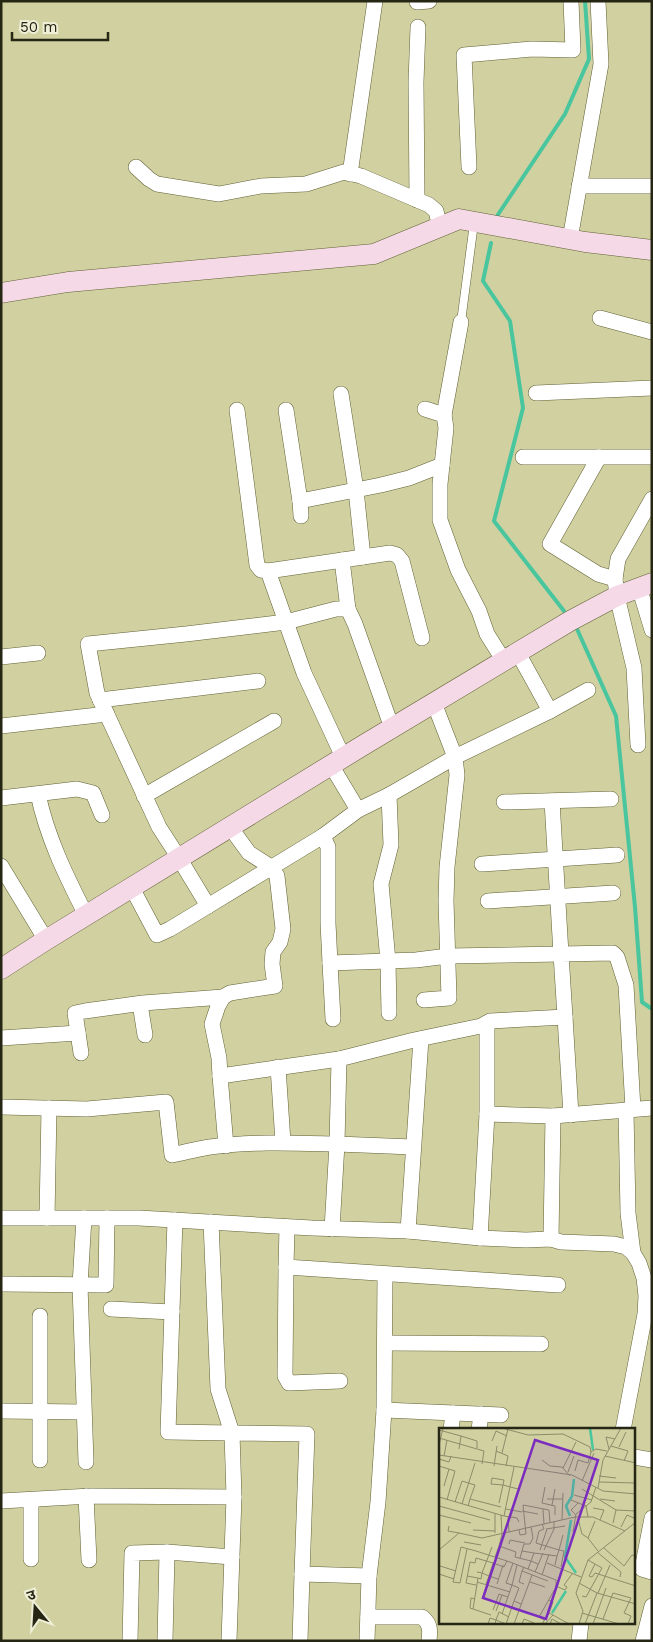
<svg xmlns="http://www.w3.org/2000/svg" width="653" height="1642" font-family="'Work Sans','Noto Sans Devanagari',sans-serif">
<rect width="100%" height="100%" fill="#d0d0a1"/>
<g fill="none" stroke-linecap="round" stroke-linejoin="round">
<!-- stream -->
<g stroke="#49c69e" stroke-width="4">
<polyline points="497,216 565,114 589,59 585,1"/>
<polyline points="491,243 483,281 510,321 523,408 494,521 564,611"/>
<polyline points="577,629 616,716 635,907 642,1002 652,1009"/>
</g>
<defs>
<polyline id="lane" points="461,322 474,223"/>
<g id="street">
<polyline points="417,2 429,1"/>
<polyline points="136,167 149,179 157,184 219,194 261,186 306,184 344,172 361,176 429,205 436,211 440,227"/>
<polyline points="469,167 464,55 532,49 573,50 571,1"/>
<polyline points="350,174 375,1"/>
<polyline points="579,186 652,186"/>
<polyline points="417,200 416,82 418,27"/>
<polyline points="570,239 601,64 598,1"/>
<polyline points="600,318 652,332"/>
<polyline points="536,393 652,388"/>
<polyline points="341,394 356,490 363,557"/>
<polyline points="425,409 444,415 446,428 440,484 440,520 458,570 479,611 487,634 504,661"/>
<polyline points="237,410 257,565 261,570 268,571 390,553 397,555 402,561 422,638"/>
<polyline points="286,410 300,501"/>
<polyline points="444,415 461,322"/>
<polyline points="523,457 652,457"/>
<polyline points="599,457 550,544 598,574 615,579"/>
<polyline points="301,516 300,501 381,485 409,478 442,465"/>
<polyline points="342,560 348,609"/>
<polyline points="268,571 304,673 343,757"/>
<polyline points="639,587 652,630"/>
<polyline points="518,653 550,711 588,690"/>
<polyline points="1,657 38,653"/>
<polyline points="100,700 258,681"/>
<polyline points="1,726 107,714"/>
<polyline points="638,745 634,668 617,596 615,579 618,559 652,499"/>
<polyline points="331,765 358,810 323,836 328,847 328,923 330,963 416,960 448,956 561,954 552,801"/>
<path d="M38,794C47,837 66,876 86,915"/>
<polyline points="389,795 391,845 381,884 388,961 389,1013"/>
<polyline points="144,796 274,721"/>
<polyline points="1,798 77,789 93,793 102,815"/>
<polyline points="504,802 611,799"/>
<polyline points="358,810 389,795 455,757 550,711"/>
<polyline points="482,864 617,855"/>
<polyline points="1,866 46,940"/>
<polyline points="132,888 157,935 170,929 208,906 179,858 159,827 97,693 88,644 186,634 286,622 336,609 348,609 355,624 392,728"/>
<polyline points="488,901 613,893"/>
<polyline points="208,906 323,836"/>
<polyline points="330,963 333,1019"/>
<polyline points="424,1000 449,998 446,901 447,867 457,775 455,757 434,703"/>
<polyline points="140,1004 145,1035"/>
<polyline points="565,1017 561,954 613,953 617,957 626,985 633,1109"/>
<polyline points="1,1038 78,1033"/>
<polyline points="81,1053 75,1013 85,1011 143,1003 223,997"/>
<polyline points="278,1067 283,1142"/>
<polyline points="220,1076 219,1058 212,1024 218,1006 223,997 230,993 275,986 272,964 273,952 280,942 283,929 277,876 271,867 249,853 230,827"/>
<path d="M1,1107L87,1109L166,1102L172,1155C185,1152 198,1149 210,1147C252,1141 295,1143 337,1144L332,1229"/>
<polyline points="626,1110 628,1213 633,1253"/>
<polyline points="487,1114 553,1116 652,1108"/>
<polyline points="226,1146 220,1076 339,1059"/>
<polyline points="413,1147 337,1144 339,1059 414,1040 481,1026 490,1021 565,1017 571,1115"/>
<polyline points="1,1218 139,1218 312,1228 408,1231 480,1238 526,1240 551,1239 561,1242 614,1244 626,1247 633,1253 639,1263 644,1278 646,1296 645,1314 623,1430"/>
<polyline points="47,1218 49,1108"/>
<polyline points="84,1218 80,1285 86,1462"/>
<polyline points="175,1220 168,1432 232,1433 218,1389 211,1222"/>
<polyline points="287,1227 286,1267 558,1285"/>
<polyline points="408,1231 421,1039"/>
<polyline points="480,1238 487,1114 487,1023"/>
<polyline points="551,1239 553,1116"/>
<polyline points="286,1267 285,1376 289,1383 340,1381"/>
<polyline points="1,1284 106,1285 107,1218"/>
<polyline points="111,1309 172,1312"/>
<polyline points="385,1343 541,1344"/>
<polyline points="384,1410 501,1415"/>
<polyline points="1,1411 83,1412"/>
<polyline points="451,1430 453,1413"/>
<polyline points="479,1430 481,1414"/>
<polyline points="634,1457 652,1460"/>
<polyline points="40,1460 40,1316"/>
<polyline points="86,1496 89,1560"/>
<polyline points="31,1500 31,1559"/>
<polyline points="1,1501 91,1496 234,1497"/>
<polyline points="652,1518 642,1569 652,1572"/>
<path d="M368,1617H422C431,1624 430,1631 429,1641"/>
<polyline points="130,1641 132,1553 167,1552"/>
<polyline points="165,1641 167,1552 232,1557"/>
<polyline points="229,1641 234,1497 232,1433 307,1434 302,1574"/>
<polyline points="300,1641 302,1574 369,1576"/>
<polyline points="367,1641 369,1576 378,1502 384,1410 385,1274"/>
<polyline points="579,1641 581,1623"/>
<polyline points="643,1641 652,1606"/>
</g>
<g id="secondary">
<polyline points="1,293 68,282 374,254 459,219 585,242 652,250"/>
<polyline points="1,969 46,940 362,746 570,621 617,596 652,583"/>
</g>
</defs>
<!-- lane casing -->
<use href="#lane" stroke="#616135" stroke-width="9"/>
<!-- street casing -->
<use href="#street" stroke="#616135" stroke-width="16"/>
<!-- secondary casing -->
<use href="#secondary" stroke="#616135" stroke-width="21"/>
<!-- lane -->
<use href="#lane" stroke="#fff" stroke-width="8"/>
<!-- street -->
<use href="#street" stroke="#fff" stroke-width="15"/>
<!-- secondary -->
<use href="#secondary" stroke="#f5d9e7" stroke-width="20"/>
</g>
<!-- overview -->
<g transform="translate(439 1428)">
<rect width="196" height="196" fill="#d0d0a1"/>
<path fill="none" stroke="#49c69e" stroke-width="2.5" d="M151,0L154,22M131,88L127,78L133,68L135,51M132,92L126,129L137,145M113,185L127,163"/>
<path fill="none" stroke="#8c8c69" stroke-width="1" d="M63,0L89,7L124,6L151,19L152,24L157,21L168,23M0,2L22,8L20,21M22,8L38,13V20M0,10L45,23L43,36M53,13L57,3L68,8M0,17L4,0M172,18L189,23L185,33M180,19L187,4M170,21L167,9L176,11M57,23L69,28L67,38M63,25L69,1M136,25L151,29M0,27L133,47L164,63L197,66M5,28L8,12M166,28L197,35M0,31L10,34L12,28M103,32L111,38L123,39L131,48M0,38L16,43L8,72M55,38L58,18M124,40L137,14M136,43L139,32L149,35L152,24M129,44L135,28M160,48L177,50M143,53L155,25M160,54L197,55M5,58L10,41M106,59L103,75L116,78V87M159,60L164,32L182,0M143,61L177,82M135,67L153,72M0,69L65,88L75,39M108,71H124M161,71L176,73M132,72L147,78L149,89M16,74L23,53L36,57L31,71M60,75L64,57L52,56L53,50L65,52L64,57L79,61M23,76L36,35M113,77L116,61M0,78L51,92M29,78L31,71L62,79M154,80L165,82L161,92M67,81L83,84M104,81L105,96M83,83L99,86M56,86V105M0,87L32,95M137,87L132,82L139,75M65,88L78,90L80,94M69,89L70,104M139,91L143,106L149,110M123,92L124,65M156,93L149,110L159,123M174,95L177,82L197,83M103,96L105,101L100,103L97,115L120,122L124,107M10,98L9,103L20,105M182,99L188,87L197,91M107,101L126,98M34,102L56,103M80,102L81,107L87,106L84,77L110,82L111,95M134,104L137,86L152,74L157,59M25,114L42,117M70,116L71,112L86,115M60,118L63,106L62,87M165,120L185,138L193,127L197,128M28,121L21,155L14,154L22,119L37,123L71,134L117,152V159L100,189L105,192M0,122L20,105L43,110L136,89H154L186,103M101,122L108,101M105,122L115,101V93M83,123L85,116H91L94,110L92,99M158,124L182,144L181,149M118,128L120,122L125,123L122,139M56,129L60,118L77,124L76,129L92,133L89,141M81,130L83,123L95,125M74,135L67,155L73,157L78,137M108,135L142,149M99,136L92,133L95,125L118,128L116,137M156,136L150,148L153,149L156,145L197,158M1,138L17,143M85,139L83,143L109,153M83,143L80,154L85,156M38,144L43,145L53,119M96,144L104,125M0,146L15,151M103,147L110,126M28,148L39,150L34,181M39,150L42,151L43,145L50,148L47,156M59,151L50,148L54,135L65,139L68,133M38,154L71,164M91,154L106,159M140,155L158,165L197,176M58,156L64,137M37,157L27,155L31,134L36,135L37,130L54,135M117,158L126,162L128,159L125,157L133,146M159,165L171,137M143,168L147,169L163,140L149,132M36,171L32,170L31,180L52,187M110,172L114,174L110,185M54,182L60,166L63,167M57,183L63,167L69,169M143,185L180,196M63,186L73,157L80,160L75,173M114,187L130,196M164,191L174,165L192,170L185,185L192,188L189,196M49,196L51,190L57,192L56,196M67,196L75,173L82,176M67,196L57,192L60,184L70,189M75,196L93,147M83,196L85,191L95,195M103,196L110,185L114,187L106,196M111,196L113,191L122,196M140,196L144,183L137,165L149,132L197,94M146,196L158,165M154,196L167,160"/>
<path fill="#7b2cbf" fill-opacity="0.15" stroke="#7b2cbf" stroke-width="2.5" d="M96,12L159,32L107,191L44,170Z"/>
<rect width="196" height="196" fill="none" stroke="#262614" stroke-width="2.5"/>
</g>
<!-- border -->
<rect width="653" height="1642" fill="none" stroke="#262614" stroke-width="5"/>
<!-- north arrow -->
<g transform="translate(35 1607) rotate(342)" stroke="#efefd7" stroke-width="4" paint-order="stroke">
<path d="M0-4L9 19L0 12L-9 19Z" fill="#262614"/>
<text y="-8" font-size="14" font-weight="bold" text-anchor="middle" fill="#262614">उ</text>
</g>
<!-- scale -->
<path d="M12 32v8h96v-8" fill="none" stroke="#262614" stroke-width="2.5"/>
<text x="20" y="32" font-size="15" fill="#262614" stroke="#efefd7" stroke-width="4" paint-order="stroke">50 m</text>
</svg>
